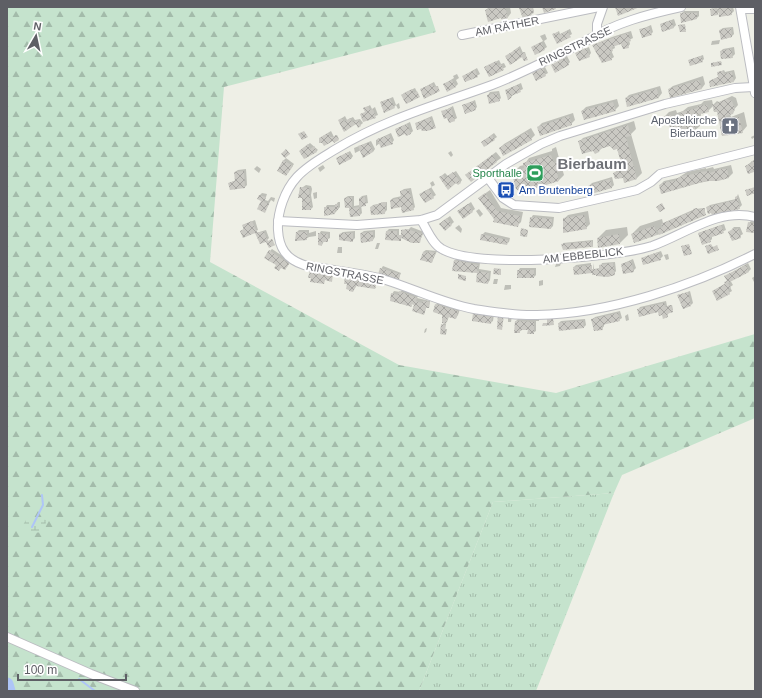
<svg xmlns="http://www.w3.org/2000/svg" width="762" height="698" font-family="Arial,sans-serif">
<defs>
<pattern id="grass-tufts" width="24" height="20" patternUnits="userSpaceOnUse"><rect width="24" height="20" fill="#c5e3cd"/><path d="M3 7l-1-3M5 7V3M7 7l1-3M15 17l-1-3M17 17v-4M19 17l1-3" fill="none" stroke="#a3bbaa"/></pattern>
<pattern id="forest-firs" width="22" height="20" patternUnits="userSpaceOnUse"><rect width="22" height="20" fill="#c5e3cd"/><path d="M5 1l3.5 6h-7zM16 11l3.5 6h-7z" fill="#a3bbaa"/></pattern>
<pattern id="wetland-marsh" width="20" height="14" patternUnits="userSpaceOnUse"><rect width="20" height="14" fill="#c5e3cd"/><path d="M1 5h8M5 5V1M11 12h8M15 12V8" fill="none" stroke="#a3bbaa"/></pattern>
<pattern id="building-cross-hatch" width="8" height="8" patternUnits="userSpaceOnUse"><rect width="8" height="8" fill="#cac9c3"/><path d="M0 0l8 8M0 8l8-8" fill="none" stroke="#a7a6a2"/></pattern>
</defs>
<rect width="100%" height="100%" fill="#eeefe6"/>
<!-- grass -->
<polygon fill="url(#grass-tufts)" points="614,493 536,691 419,691 493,502"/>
<!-- forest -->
<polygon fill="url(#forest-firs)" points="7,7 428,7 436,32 224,87 210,262 399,365 556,393 755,334 755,418 622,475 614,493 493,502 419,691 7,691"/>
<!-- wetland -->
<polygon fill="url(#wetland-marsh)" points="36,519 46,520 45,532 31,533 20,530 26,520"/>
<!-- shadow -->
<g fill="#0003" fill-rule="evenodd">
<polygon points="489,7 510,7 511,13 508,17 486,10"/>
<polygon points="521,7 533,7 534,12 530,16"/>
<polygon points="720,7 733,7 734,11 731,14 720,11 717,14 711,9 717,8 718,9"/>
<polygon points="684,11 699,11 699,16 697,18 681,14"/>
<polygon points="674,19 676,25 673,28 661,24"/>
<polygon points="651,25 653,32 651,34 640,30"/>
<polygon points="733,27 734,34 732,36 720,30 723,28"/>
<polygon points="570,29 572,34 557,43 554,34 559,31 560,34"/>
<polygon points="631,31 633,38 629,40 630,44 628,47 621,43 614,45 615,48 611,50 614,57 611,59 593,45 612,37"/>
<polygon points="545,34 547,39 544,41 547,47 544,49 532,47 543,41 540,36"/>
<polygon points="720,40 719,44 711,45 712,41"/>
<polygon points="520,46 523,53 525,52 527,59 513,51"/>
<polygon points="589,47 591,53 589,56 576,53"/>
<polygon points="734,47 735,54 732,57 721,51 723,49"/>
<polygon points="703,55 704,59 702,61 689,60"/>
<polygon points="567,56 570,62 568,64 552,65"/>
<polygon points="499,60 501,64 504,63 506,67 490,75 486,67"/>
<polygon points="545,67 548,73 536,80 533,73"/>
<polygon points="477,68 480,74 469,80 465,75"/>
<polygon points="724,70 725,72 734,70 736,78 734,81 710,81 718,77 721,74 719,72"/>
<polygon points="457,74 459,78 456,80 458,84 455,87 444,84 454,78 453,76"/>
<polygon points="703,76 705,84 702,88 669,89 673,86"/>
<polygon points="434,82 436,86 438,86 439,91 421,89"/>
<polygon points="521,83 523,89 513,94 511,98 506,90"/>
<polygon points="660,86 662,93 659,97 626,98 629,95"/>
<polygon points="415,88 419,96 402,95 404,93"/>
<polygon points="499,91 501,98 499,100 488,95 490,92"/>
<polygon points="732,96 736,98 738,105 730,114 731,117 744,112 747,126 742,132 722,135 718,111 714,105 708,111 701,113 700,126 694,131 679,134 673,138 669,123 664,117 669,112 676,110 677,113 683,111 688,107 701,104 704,101 712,100 713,105 717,101 719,102"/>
<polygon points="393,97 396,105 399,103 400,108 398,109 396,105 394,107 381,102"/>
<polygon points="617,99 619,106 615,110 582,111 586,107"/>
<polygon points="475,100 477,107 475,109 463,106"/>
<polygon points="370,105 372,109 375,107 378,115 364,120 370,111 364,109"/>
<polygon points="453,106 457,118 454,120 442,112"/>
<polygon points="573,113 575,120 571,124 538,127 542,123"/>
<polygon points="345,116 347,120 353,117 355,120 360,119 363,123 358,127 356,123 345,131 339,120"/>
<polygon points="432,116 435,125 433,128 416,123"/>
<polygon points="634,121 636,129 631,134 642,173 637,178 625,181 623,177 614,173 623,166 618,148 611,145 602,148 598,152 579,142 583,138"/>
<polygon points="410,122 413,131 411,133 396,129"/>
<polygon points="531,128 535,135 531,139 504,155 500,148 504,144"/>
<polygon points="331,131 334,137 337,135 339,139 323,136"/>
<polygon points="391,133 394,140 392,143 380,143 376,146 376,140"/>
<polygon points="494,133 497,137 484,146 482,142"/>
<polygon points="755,135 755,137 752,139 751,137"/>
<polygon points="371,141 375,149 373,152 361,150 355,153 354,148"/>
<polygon points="310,143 318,150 314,153 302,149"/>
<polygon points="556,147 559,158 562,157 565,165 562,168 564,175 559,180 514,172 520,166 524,165 529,158 552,151 552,149"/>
<polygon points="350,151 353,156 351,159 337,159"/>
<polygon points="451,151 453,155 451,157 448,153"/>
<polygon points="496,152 501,158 471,181 466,175"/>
<polygon points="286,158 294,164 288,173 283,161"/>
<polygon points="755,159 755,170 746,166"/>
<polygon points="323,165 325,168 320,172 318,168"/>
<polygon points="731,165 733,173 729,177 689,185 660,185 664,181 678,178 687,172 706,168 706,169 713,167 714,169"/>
<polygon points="257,166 261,169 259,173 254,169"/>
<polygon points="246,169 247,185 245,187 229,183 236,180 235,172 238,170"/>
<polygon points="456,171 462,180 460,183 440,177 445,173 448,176"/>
<polygon points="612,177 614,185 612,187 592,193 589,186 592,183"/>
<polygon points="433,181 435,185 431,187 436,195 433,197 423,192 432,187 430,183"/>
<polygon points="506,182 508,184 504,187 502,184"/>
<polygon points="306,185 311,186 312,189 311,195 313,207 311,209 303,209 303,197 300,189"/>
<path d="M411,188L415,207L413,209L401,206L391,200L393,198L402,196L401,191L404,189ZM404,197L401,204L400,198Z"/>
<polygon points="490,190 501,208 523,212 521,222 517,226 495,218 483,195"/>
<polygon points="317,192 317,198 314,199 313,193"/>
<polygon points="262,193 267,194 265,200 268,201 271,197 275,198 274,202 271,200 265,211 260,195"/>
<polygon points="738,194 742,205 739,208 707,207 710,205 736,199"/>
<polygon points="367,195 368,203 361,205 362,213 360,215 350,207 345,198 348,196 354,196 354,206 360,205 360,198 362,196"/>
<polygon points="338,202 340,202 340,207 335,213 325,208 327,205 336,205"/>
<polygon points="387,202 387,210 384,213 371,207 373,205"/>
<polygon points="471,202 475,209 463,218 461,209"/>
<polygon points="705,208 705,214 657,235 632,234 640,226 662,219 663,223 695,209"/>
<polygon points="479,209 483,214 480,217 476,211"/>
<polygon points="588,211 590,224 586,228 564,219 568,215"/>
<polygon points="533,215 554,217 553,226 551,228 531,218"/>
<polygon points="450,216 454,222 445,230 442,222"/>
<polygon points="255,220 258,230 244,236 243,225"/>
<polygon points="751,221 755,221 755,232 749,223"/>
<polygon points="724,224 726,230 712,236 712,239 710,241 699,233"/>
<polygon points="459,225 462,229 461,233 455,228"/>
<polygon points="411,227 424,232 419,242 405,240 406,236 401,237 400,240 387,231 389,229 399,229 399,235 402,235 403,230 408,230"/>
<polygon points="627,227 628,235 620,243 598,238 606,230"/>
<polygon points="734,227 740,227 743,234 733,240 732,229"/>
<polygon points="266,230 269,238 267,240 256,233"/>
<polygon points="299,230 309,230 309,233 316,231 316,236 309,237 306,239 297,232"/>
<polygon points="375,230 375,237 373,240 361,233 364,231"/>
<polygon points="321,231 330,232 330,238 324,241 322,245 319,234"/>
<polygon points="355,231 355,238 352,241 340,234 343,232"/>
<polygon points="485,232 510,238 509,242 506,244 482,235"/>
<polygon points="593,240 593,246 563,249 563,243"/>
<polygon points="377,243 380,243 378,249 375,249"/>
<polygon points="338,247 342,247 342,253 337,253"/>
<polygon points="272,249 290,261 287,267 270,251"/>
<polygon points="426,250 437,251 432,262 423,252"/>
<polygon points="661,251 663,256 660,259 642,258"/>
<polygon points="668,254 669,259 666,260 664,255"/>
<polygon points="457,258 480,263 479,269 491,271 490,280 488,283 478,272 454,261"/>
<polygon points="633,259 636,268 633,271 622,264"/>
<polygon points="615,262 616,271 614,274 593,274 593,263 594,269 600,268 602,263"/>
<polygon points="561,263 560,266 555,267 556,264"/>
<polygon points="591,263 591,272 574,267 576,265"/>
<polygon points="748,263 751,269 749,271 730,280 733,285 730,287 732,291 717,300 713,291 726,283 728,280 726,276"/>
<polygon points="383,266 401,273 399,278 381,269"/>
<polygon points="520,268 536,268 536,275 534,277 518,271"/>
<polygon points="348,276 358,279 361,276 376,279 375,287 376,287 375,288 357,285 353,291 346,278"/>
<polygon points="755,276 755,284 752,278"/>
<polygon points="494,279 498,279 497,284 493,284"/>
<polygon points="543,280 543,285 539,286 539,281"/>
<polygon points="505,285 511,285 511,289 504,290"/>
<polygon points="403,289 419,295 417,298 430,301 429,306 426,307 424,314 415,304 411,303 412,306 405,304 392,294 394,291 400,292"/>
<polygon points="690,291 693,303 691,305 679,295"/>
<polygon points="666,301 667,306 672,305 673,310 669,312 667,316 658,311 638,310 640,307"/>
<polygon points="438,302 460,309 458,315 456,318 449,316 447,322 436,304"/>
<polygon points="620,311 622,318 619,320 604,323 604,326 602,329 593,319 595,317"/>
<polygon points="477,312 494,314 493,321 490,323 474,314"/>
<polygon points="628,314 629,320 626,321 625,316"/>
<polygon points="512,316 511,322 508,322 508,317"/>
<polygon points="537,318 539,318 539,321 536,321 536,331 533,333 529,329 522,330 519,332 516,321 518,319 537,320"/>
<polygon points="585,319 586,325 584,327 559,323 561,321"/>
<polygon points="443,324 446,324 445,329 447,329 446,334 441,333"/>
<polygon points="427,328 426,332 424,333 425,329"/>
</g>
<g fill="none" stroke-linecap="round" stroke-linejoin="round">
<!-- stream -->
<g stroke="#aec5f7" stroke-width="2">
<polyline points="32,527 43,505 42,495"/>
<polyline points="79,679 95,691"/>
</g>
<!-- river -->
<polyline stroke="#aec5f7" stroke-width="13" points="7,684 9,691"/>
</g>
<!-- building -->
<g fill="url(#building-cross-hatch)">
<polygon points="495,7 505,7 508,18 502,20 501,18 488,22 485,10"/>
<polygon points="528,7 532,7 534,13 530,14 531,17 523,19 519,8"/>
<polygon points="542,7 555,7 556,9 544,13"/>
<polygon points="615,7 640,7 618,16"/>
<polygon points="718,7 731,7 732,15 719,17"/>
<polygon points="717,8 718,15 711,16 710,9"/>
<polygon points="680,13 697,13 697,19 681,23"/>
<polygon points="671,20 674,28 662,32 660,24"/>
<polygon points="685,24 686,32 680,32 678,25"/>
<polygon points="649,27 652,35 642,38 639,29"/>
<polygon points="731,28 732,37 721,40 719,30"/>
<polygon points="567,31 571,37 557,44 552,34 558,32 559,35"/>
<polygon points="628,33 631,41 627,42 629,48 623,49 621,44 612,47 613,51 609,52 612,60 602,63 592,45"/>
<polygon points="541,42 545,50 535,55 531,47"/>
<polygon points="518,48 521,54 524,52 528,60 524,61 522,57 510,65 505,56"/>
<polygon points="586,48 590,57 579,61 575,53"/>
<polygon points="731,49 733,58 721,59 720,51"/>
<polygon points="701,56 703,62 690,66 688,60"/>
<polygon points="565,58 569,65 555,73 551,65"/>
<polygon points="496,61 498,66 501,64 504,70 489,77 484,67"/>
<polygon points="721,61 722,65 711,67 711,63"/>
<polygon points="543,68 546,76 536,81 532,73"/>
<polygon points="475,70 478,77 465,82 462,76"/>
<polygon points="723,71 724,74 732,72 734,82 710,87 709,81 718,77 717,72"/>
<polygon points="452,80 456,87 447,92 443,84"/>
<polygon points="699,80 702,89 670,98 668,89"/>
<polygon points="432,84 434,87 437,86 440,91 424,99 420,89"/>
<polygon points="518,85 521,92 511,96 511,98 508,100 505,90"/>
<polygon points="412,89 414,93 417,91 420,97 406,104 401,95"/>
<polygon points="657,89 659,98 627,107 625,98"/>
<polygon points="497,93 500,101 489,104 487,95"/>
<polygon points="388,99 390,99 395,108 384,113 380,102"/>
<polygon points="727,99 732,101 735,109 733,114 726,116 728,121 739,117 743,133 722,136 717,112 714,112 712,104 715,105 717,103"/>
<polygon points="473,101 476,110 465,114 462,105"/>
<polygon points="613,102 616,111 584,120 581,111"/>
<polygon points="707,105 709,112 696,115 695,132 680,134 672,140 669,124 667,124 662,117 671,115 672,118 681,115 681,112 698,108 697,106"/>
<polygon points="368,106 370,110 373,109 376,118 363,122 360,114 365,112 363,108"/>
<polygon points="451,108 455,121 449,123 447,118 444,119 441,111"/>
<polygon points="569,116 572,125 540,136 537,127"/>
<polygon points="342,118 344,122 350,118 352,122 358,120 361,126 358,128 356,124 344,132 338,120"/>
<polygon points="430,118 433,126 435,125 436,128 427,131 422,131 421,129 417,130 415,123"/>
<polygon points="407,124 411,134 406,136 405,134 398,137 395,129"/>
<polygon points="628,125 631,136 626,137 637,179 624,183 623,178 615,179 613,173 623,169 617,149 614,150 610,146 600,149 599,152 595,154 593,151 582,154 578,141"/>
<polygon points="304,131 308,137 302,140 298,134"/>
<polygon points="527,132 532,140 503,156 499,148"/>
<polygon points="328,133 331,138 336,135 339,140 334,143 333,141 324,146 322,143 319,143 319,138"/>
<polygon points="389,135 393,144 381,148 377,139"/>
<polygon points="492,135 495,140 484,147 481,142"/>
<polygon points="369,143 373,152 363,158 358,146"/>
<polygon points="308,144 310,149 314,146 317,152 304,159 299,151"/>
<polygon points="286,149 290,154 285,158 281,154"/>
<polygon points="348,152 351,159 339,165 336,158"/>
<polygon points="492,155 497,162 471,182 465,175"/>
<polygon points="551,155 554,163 557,162 560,172 557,172 559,181 530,190 530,188 519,191 516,189 512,174 513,172 524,168 523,163"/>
<polygon points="283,160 293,166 286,176 277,171"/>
<polygon points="751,161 755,161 755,174 754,172 748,174 745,166 752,163"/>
<polygon points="720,169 727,169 729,178 718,181 706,181 661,194 659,185 666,182 676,181 676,179 682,176 699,173 699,172 709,171 710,173"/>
<polygon points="244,171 245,188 230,190 228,183 235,181 234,172"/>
<polygon points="453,172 461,183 458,185 456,183 448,190 439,177 443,175 445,178"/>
<polygon points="610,179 612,188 591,194 588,186"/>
<polygon points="300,187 309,188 311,210 302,210 302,198 298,198"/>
<polygon points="755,187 755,193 747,196 745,190"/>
<polygon points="429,189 434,198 425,203 419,194"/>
<polygon points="409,190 414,210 402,213 401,207 391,209 390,200 401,198 400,191"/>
<polygon points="485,193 497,211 520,216 518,227 493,222 494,219 478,198"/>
<polygon points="259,195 266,197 264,202 269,204 265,213 257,209 261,201 257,199"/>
<polygon points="737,196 740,209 712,215 711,213 708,214 706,207 735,200 735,197"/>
<polygon points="352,197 352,208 359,207 360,216 350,217 349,208 345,208 344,198"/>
<polygon points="365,197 366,206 359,207 359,198"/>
<polygon points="383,202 386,202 385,214 371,215 370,207"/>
<polygon points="662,203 665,209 660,212 656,207"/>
<polygon points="335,204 338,204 338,210 335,210 335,214 324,216 324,207 335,207"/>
<polygon points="468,204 473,212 463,219 457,211"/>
<polygon points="697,208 698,210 704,208 706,215 659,235 657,229 663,227 661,224 693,211 693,209"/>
<polygon points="584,215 587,229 563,233 563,218"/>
<polygon points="530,217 552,219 551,229 529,227"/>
<polygon points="447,218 452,225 445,231 439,224"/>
<polygon points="252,221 257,232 264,232 268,241 272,239 275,245 269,248 266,242 260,244 255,233 243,238 240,231 244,229 242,225"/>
<polygon points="748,222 755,224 755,233 746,232"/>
<polygon points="721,225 724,233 709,238 711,242 702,245 698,233"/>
<polygon points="654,226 657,235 634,243 631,234"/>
<polygon points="521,228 528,230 527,237 520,236"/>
<polygon points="734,228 735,230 738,228 741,238 732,241 728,232"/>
<polygon points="407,229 422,234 420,243 412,243 401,238 401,241 385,240 386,231 397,231 397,235 401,235 401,230"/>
<polygon points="296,232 307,232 307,240 295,241"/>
<polygon points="373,232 373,241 361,243 360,233"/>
<polygon points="318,233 328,234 328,242 322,242 322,246 318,245"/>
<polygon points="343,233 353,233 353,242 339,240 339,234"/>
<polygon points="481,234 508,240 507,245 480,240"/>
<polygon points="619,234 620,244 598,248 597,238"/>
<polygon points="592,241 593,247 590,247 563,250 561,244"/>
<polygon points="689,244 692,254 684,256 681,246"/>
<polygon points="711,244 713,247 717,245 719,250 708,254 705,246"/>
<polygon points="269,250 289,264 285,270 281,268 279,271 274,268 276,265 264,258"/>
<polygon points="429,251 435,253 432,263 420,260 423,252 428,253"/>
<polygon points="658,252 661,260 643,265 641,258"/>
<polygon points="454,260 478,265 477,271 489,273 488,284 476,282 477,273 452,271"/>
<polygon points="631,261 634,272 623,274 621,264"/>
<polygon points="613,263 615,275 608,277 596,276 596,275 592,275 592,273 574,275 573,267 592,265 592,269 599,269 599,265"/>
<polygon points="746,265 749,272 728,283 731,288 728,289 730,294 717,301 712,291 725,284 724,282 727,281 724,276"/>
<polygon points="380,268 400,274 399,280 378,274"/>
<polygon points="494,268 501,269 501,275 493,274"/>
<polygon points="310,270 333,274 332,282 325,280 324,284 310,282 311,278 308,278"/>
<rect x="517" y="270" width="17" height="8"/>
<polygon points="458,274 466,276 466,281 458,279"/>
<polygon points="345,277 357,281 358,278 377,281 375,289 356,286 353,292 349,291 349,290 346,289 347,284 344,284"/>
<polygon points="399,291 417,298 416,301 422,303 423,301 430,302 429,308 426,308 424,315 412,311 414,305 411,304 412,307 390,301 391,293 398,295"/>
<polygon points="688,292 691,306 683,309 677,295"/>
<polygon points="664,303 665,307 671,305 673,312 667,314 668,317 663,319 662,315 659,316 658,312 639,317 637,309"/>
<polygon points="435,304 458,311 456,319 448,317 446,324 442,323 442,315 433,312"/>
<polygon points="473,313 492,316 491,324 472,321"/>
<polygon points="498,313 504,314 502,330 497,329"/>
<polygon points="618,313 620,321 602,325 603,330 594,331 591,319"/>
<polygon points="547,318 553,318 554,325 542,326 543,323 547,323"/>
<polygon points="515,321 534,322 534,334 527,334 528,330 520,330 520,333 514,333"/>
<polygon points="576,321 583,321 584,328 559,331 558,323"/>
<polygon points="441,324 445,325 446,335 440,334"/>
</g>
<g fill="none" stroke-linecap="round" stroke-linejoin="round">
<defs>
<g id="minor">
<path d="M681,7C649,14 614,23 586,41C555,56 524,73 492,85C437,105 387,118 336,149C323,157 308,165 297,177C285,190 277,212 278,230C279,248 286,259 304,265C329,270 354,272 379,278C411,287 441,303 474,309C494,312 517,316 537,315C608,314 692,286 755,254"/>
<polyline points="740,7 755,93"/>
<polyline points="741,9 755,9"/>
<polyline points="597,34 597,24 603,7"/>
<polyline points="462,35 599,7"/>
<polyline points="488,178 503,198 514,205 559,208 637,190 651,182 660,174 755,150"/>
<path d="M421,220C427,229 432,244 442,249C475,269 614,258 652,246C684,235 719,207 755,217"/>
<polyline points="278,221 357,225 421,220 437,215 506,164 541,144 560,136 665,104 735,88 753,87"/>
<polyline points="7,637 91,674 135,691"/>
</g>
</defs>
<!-- minor casing -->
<use href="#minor" stroke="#bbbcc1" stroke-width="10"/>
<!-- minor -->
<use href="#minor" stroke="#fff" stroke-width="8"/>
</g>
<!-- icons -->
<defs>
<symbol id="church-square" viewBox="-11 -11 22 22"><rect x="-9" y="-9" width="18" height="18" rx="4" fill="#6b7280" stroke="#fff"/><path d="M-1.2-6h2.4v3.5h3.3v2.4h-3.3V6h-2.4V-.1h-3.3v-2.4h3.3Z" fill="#fff"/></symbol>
<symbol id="stadium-square" viewBox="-11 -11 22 22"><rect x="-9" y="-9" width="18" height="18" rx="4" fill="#2e9e5b" stroke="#fff"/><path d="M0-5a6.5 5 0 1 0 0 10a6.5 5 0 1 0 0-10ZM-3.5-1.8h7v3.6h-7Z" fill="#fff"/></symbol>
<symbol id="bus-square" viewBox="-11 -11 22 22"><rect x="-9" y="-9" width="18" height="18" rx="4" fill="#1a4fb4" stroke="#fff"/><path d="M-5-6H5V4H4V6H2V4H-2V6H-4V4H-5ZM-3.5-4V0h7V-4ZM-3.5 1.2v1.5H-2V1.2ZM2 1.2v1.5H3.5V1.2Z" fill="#fff"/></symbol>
</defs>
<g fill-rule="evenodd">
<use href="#church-square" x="720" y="116" width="20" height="20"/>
<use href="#stadium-square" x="525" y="163" width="20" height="20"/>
<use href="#bus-square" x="496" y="180" width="20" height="20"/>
</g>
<g text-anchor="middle" stroke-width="4" stroke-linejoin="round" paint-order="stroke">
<!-- street labels -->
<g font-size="11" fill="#5e5f65" stroke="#fff">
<text transform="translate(507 26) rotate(-11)" y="4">AM RÄTHER</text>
<text transform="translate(575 46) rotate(-25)" y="4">RINGSTRASSE</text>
<text transform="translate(583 255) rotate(-6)" y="4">AM EBBEBLICK</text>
<text transform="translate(345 273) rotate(11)" y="4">RINGSTRASSE</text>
</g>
<!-- worship labels -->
<g font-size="11" fill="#5b616d" stroke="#fff" text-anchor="end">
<text x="717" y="124">Apostelkirche<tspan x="717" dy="13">Bierbaum</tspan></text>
</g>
<!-- leisure labels -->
<g font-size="11" fill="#27864d" stroke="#fff" text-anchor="end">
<text x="522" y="177">Sporthalle</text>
</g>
<!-- transit labels -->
<g font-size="11" fill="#164399" stroke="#fff" text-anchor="start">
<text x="519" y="194">Am Brutenberg</text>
</g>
<!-- district labels -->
<g font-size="15" font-weight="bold" fill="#6f7177" stroke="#fff">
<text x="592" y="169">Bierbaum</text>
</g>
</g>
<!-- border -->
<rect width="762" height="698" fill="none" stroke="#5e5f65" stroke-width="16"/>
<!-- north arrow -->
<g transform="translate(36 36) rotate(9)" stroke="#ffffff" stroke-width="3" paint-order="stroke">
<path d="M0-3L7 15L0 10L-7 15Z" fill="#5e5f65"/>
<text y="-6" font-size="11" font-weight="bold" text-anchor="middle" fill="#5e5f65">N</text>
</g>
<!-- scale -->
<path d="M18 674v6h108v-6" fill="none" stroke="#5e5f65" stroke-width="2"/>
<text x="24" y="674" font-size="12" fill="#5e5f65" stroke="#ffffff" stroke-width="3" paint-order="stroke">100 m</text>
</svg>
